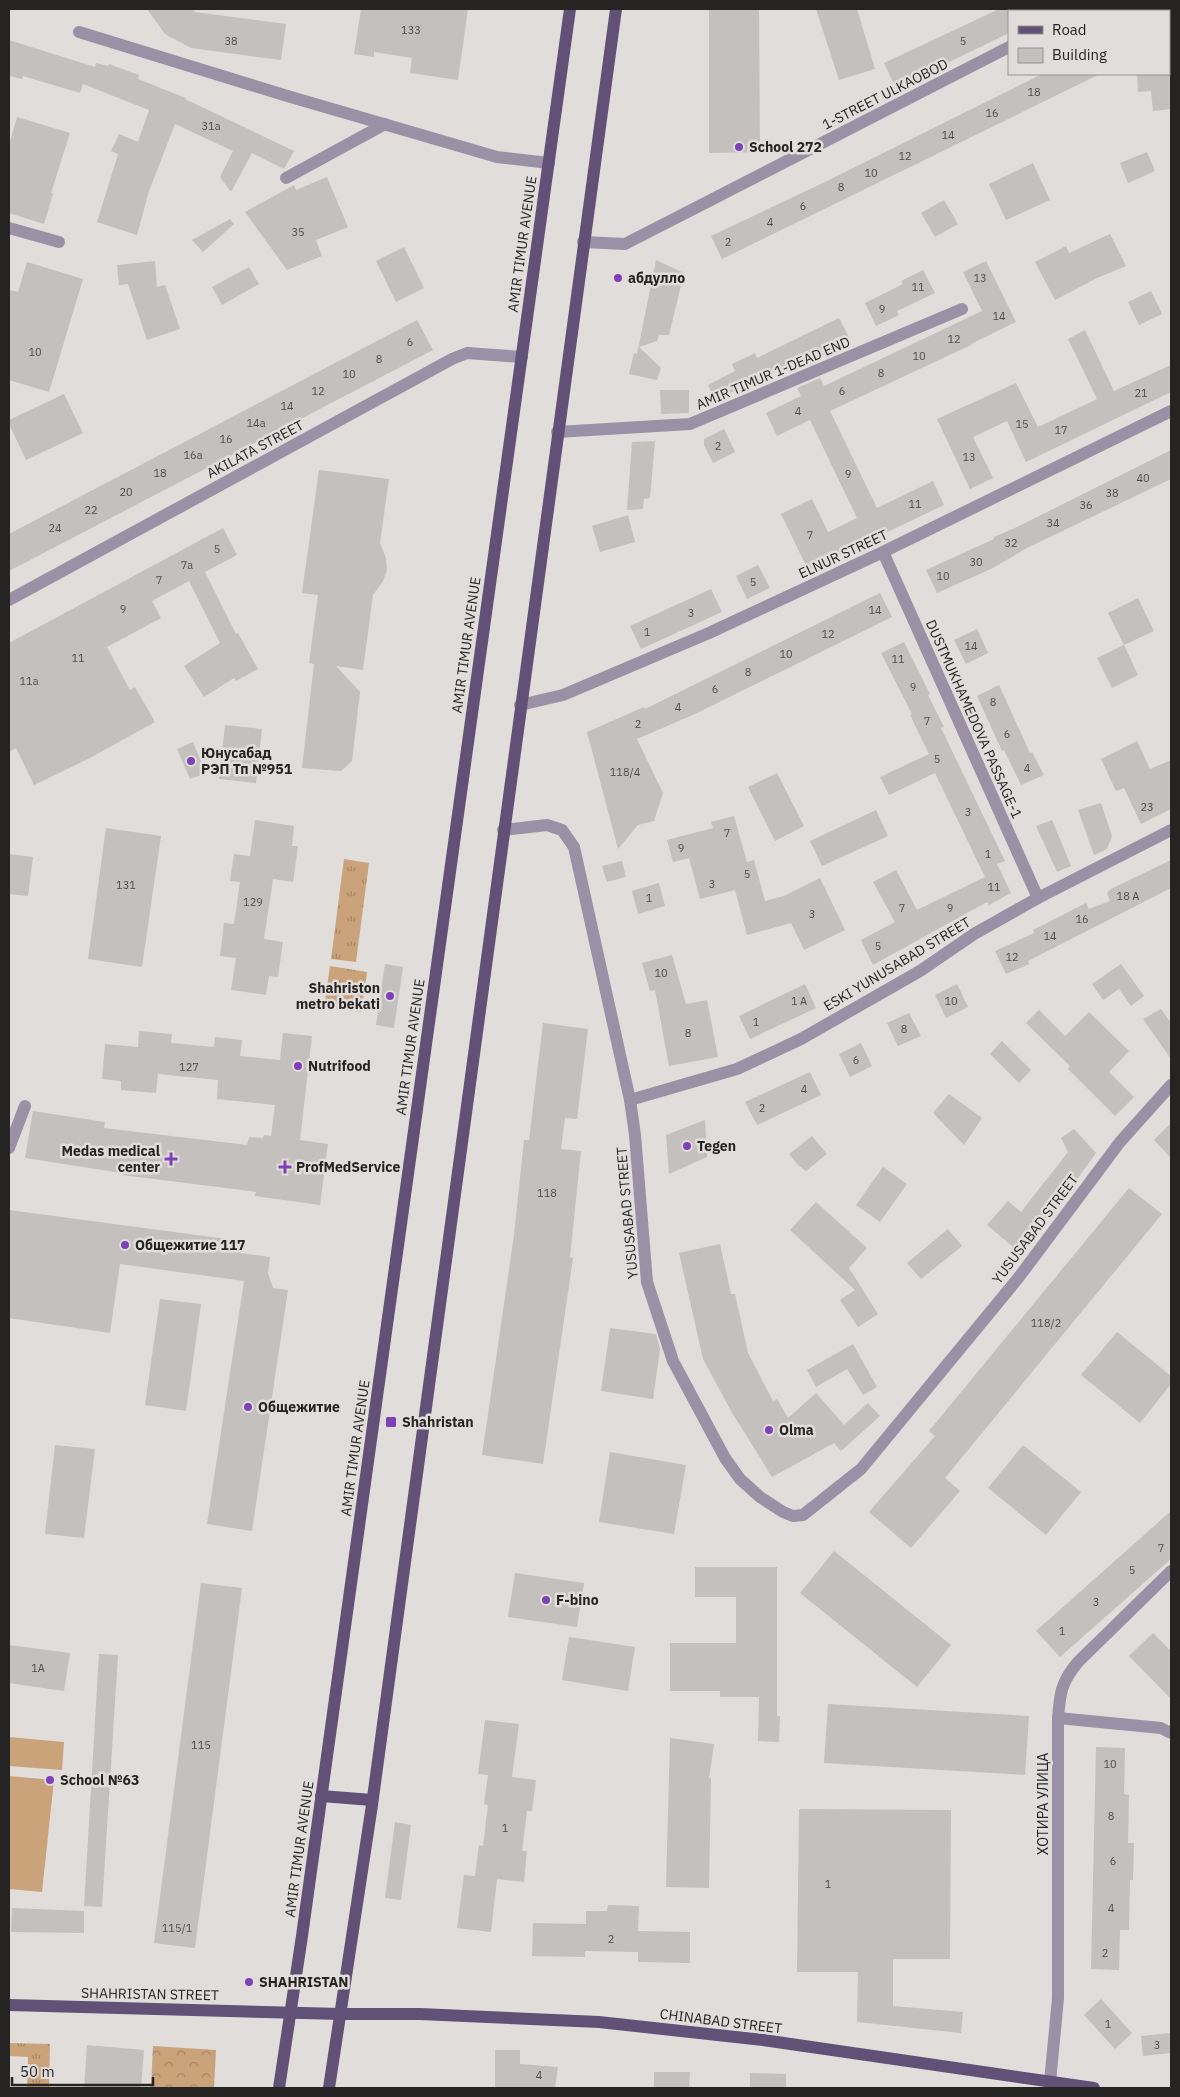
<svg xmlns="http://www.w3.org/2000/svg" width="1180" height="2097" font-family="'IBM Plex Sans',sans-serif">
<defs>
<pattern id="grass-tufts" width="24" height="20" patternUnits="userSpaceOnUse" patternTransform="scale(1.25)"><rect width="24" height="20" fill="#cba37b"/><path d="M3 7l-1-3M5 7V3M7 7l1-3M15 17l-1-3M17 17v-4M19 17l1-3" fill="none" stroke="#a58564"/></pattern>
<pattern id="forest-crowns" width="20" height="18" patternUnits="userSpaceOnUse" patternTransform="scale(1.25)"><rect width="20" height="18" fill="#cba37b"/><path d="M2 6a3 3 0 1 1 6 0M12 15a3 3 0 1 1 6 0" fill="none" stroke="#a58564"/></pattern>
</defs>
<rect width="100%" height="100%" fill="#e1ddda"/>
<!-- grass -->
<g fill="url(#grass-tufts)">
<polygon points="344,859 369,863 356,962 331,959"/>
<polygon points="330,966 367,972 361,1012 324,1007"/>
<polygon points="9,2043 50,2044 49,2088 27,2088 28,2057 9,2056"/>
</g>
<!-- forest -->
<polygon fill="url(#forest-crowns)" points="153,2046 216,2050 214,2088 151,2088"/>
<!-- garden -->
<g fill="#cba37b">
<polygon points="9,1737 64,1742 62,1770 9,1766"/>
<polygon points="9,1776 54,1780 42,1892 9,1889"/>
</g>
<!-- building -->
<g fill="#c3c0bd">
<polygon points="147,9 193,9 195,12 286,24 281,60 191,48 165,34"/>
<polygon points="361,9 468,9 458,80 410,73 412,58 374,52 374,57 354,54"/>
<polygon points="709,9 759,9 760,152 709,153"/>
<polygon points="816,9 857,9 875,69 839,80"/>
<polygon points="999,9 1009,9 1009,33 896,88 884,63"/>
<polygon points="9,40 95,67 96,63 108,66 109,64 139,75 138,79 186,98 185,99 294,151 284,169 252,153 231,192 220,177 233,151 175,124 149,191 137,235 97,222 118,154 111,151 119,134 138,142 149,110 83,84 80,93 23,76 22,79 9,76"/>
<polygon points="1042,74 1100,74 722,259 711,236 825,182"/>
<polygon points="1137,74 1171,74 1171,109 1153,111 1151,91 1138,92"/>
<polygon points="17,117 70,133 51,193 53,194 44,224 9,213 9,145"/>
<polygon points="1147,152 1155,171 1128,183 1120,163"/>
<polygon points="1033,163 1050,200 1006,220 989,184"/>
<polygon points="327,177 348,227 316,240 322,256 287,270 245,212 294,185 296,190"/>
<polygon points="944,200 958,224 935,237 921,213"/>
<polygon points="230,219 234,224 203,252 192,240"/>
<polygon points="1110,234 1126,266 1097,278 1055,300 1035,262 1066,246 1069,253"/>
<polygon points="404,247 424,288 396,302 376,261"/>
<polygon points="656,260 684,273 669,335 659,335 657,341 639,347 661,368 657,380 629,374 634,353 637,354"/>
<polygon points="155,261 157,287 165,285 180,329 147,340 128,284 119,285 117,265"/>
<polygon points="986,261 1016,322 971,344 971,345 830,411 877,508 933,481 944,505 808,570 781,514 812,499 828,532 857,518 810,420 777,436 766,413 801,396 797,388 820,378 824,386 982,311 963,272"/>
<polygon points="27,262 83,279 49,392 9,380 9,290 18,292"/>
<polygon points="249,267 259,284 222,305 212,287"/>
<polygon points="923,270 935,293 897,311 899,315 876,326 865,303 903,284 901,281"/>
<polygon points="1151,291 1162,314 1139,325 1128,302"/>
<polygon points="839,318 851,341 812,360 813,363 790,373 787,366 715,400 708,385 735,371 732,364 755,353 757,358"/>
<polygon points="417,320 433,350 9,571 9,534"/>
<polygon points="1085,330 1114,391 1171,365 1171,392 1026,462 1007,421 973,437 993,478 970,489 937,419 1016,383 1038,427 1097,399 1068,339"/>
<polygon points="660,390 689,390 689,413 661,414"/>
<polygon points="64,394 83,433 26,460 9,424 9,420"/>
<polygon points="724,429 735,452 713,463 704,445 704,439"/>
<polygon points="655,441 650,498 644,499 643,509 627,510 632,442"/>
<polygon points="1171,450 1171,479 1027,548 993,568 937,593 926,570 994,539 994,537 1017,527"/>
<polygon points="319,470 389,479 380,543 386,558 387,570 383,581 373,595 363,670 336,666 360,692 352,761 341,771 302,768 314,664 309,663 318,595 302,593"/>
<polygon points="628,515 635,542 600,552 592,526"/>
<polygon points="223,528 237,555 205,572 236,634 238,633 258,669 236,681 234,678 204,697 184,666 220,643 189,581 152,601 161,618 107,647 130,690 135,687 155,722 90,758 34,785 16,748 9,752 9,643"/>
<polygon points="758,565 770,588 747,599 736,576"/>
<polygon points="711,589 722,612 641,649 630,626"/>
<polygon points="880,593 892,617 695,714 637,739 663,793 654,821 638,825 618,849 587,732 644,707 645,709"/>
<polygon points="1138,598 1154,631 1124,645 1108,613"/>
<polygon points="977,629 988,653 966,664 954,640"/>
<polygon points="904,642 930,694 928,695 944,727 941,728 1005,861 997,864 1011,893 989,905 987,902 873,965 861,940 895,922 873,882 896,870 917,910 985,877 935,773 889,795 880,777 929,754 910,715 912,714 881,653"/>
<polygon points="1124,645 1138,675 1112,688 1097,658"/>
<polygon points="999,685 1030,753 1032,752 1044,775 1021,785 1004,750 1002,751 977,696"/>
<polygon points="225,725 262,729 256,783 219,779"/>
<polygon points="1137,741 1150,769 1171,760 1171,809 1141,824 1124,788 1116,791 1101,759"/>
<polygon points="193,742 206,773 190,779 177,749"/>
<polygon points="777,773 804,826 775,841 748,787"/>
<polygon points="1101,803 1112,836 1107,849 1094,855 1078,810"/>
<polygon points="876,810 888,836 822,866 810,841"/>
<polygon points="734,816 747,862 754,860 765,901 784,896 820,878 845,930 804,950 791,923 747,935 735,890 700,899 689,858 673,862 667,840 713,828 711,822"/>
<polygon points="255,820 294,826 292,846 298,846 293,882 273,879 264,939 283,942 278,977 269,976 266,995 231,990 236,958 220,956 224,923 234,924 240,882 230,881 234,854 250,856"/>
<polygon points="1052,820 1071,866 1057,872 1036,826"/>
<polygon points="106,828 161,836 142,967 88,959"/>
<polygon points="9,854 33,857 28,896 9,894"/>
<polygon points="1171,860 1171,888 1028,961 1029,964 1006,974 995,951 1034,933 1033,930 1086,903 1089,909 1110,901 1107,893 1111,889"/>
<polygon points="622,861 626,877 607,882 602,866"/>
<polygon points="659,883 665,906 638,914 632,891"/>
<polygon points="672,955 686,1004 707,1000 718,1057 669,1066 655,990 650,991 642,963"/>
<polygon points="385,964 403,967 394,1028 376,1025"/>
<polygon points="1121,964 1144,996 1131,1006 1119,989 1103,1000 1092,984"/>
<polygon points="805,984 816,1008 750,1039 739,1016"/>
<polygon points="957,984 968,1007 946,1018 935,995"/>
<polygon points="1161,1009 1171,1023 1171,1059 1143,1019"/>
<polygon points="1039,1010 1065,1036 1089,1012 1129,1051 1109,1072 1134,1097 1115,1116 1068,1069 1070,1066 1026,1023"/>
<polygon points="909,1013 921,1036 898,1046 887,1023"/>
<polygon points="543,1023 588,1029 577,1119 565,1118 561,1149 581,1151 570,1257 573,1258 543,1464 482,1455 514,1235 524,1140 529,1140"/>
<polygon points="139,1031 172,1034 171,1043 214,1047 215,1037 242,1040 240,1056 280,1060 283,1033 312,1036 300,1140 328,1144 320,1205 255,1196 256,1192 242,1190 122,1175 122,1173 25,1158 33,1111 105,1122 104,1128 247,1145 249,1137 263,1138 264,1135 271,1136 275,1105 217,1099 218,1080 158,1074 156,1093 121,1090 121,1081 102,1079 105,1044 138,1047"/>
<polygon points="1002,1041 1031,1070 1019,1083 990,1054"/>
<polygon points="861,1043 872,1066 850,1077 839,1054"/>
<polygon points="810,1072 821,1095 757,1125 745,1102"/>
<polygon points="949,1094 982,1118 964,1145 933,1113"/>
<polygon points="705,1120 707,1157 669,1174 666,1135"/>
<polygon points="1171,1123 1171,1158 1154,1140"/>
<polygon points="1074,1129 1096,1153 1055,1210 1054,1209 1018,1251 987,1225 1008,1201 1021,1212 1068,1152 1061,1138"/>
<polygon points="812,1136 827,1154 806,1171 798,1165 789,1154"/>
<polygon points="883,1167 907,1184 880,1222 856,1205"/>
<polygon points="1129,1188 1162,1214 945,1478 960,1491 911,1548 869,1512 935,1436 929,1431"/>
<polygon points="816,1202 867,1248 849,1268 878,1314 858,1327 840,1300 855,1290 790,1230"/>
<polygon points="9,1210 242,1241 240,1253 270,1257 268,1273 273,1288 288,1290 252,1531 207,1524 244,1281 120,1264 110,1333 9,1318"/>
<polygon points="948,1229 962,1246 921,1279 907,1263"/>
<polygon points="720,1244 731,1294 735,1294 748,1353 773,1401 777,1399 788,1418 816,1393 844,1425 868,1403 880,1416 841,1451 834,1443 772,1477 731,1411 703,1359 679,1253"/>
<polygon points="160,1299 201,1304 186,1411 145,1405"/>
<polygon points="610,1328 656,1334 660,1349 653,1399 601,1391"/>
<polygon points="1117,1332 1171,1376 1171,1384 1140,1423 1081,1375"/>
<polygon points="853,1344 877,1387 863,1395 847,1369 816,1387 807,1370"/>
<polygon points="55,1445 95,1449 84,1538 45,1534"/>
<polygon points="1023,1445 1081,1492 1046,1535 988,1488"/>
<polygon points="610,1452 686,1465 674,1534 599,1522"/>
<polygon points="1171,1511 1171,1559 1060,1657 1036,1631"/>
<polygon points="834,1551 951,1645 917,1687 800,1593"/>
<polygon points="695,1567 777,1567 777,1716 780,1716 779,1742 758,1741 759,1697 720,1697 720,1691 670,1691 670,1643 736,1643 736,1597 695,1597"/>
<polygon points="515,1573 584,1583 577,1627 508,1617"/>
<polygon points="201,1583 242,1588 195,1948 154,1943"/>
<polygon points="1153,1633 1171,1651 1171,1699 1129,1656"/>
<polygon points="569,1637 635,1647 628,1691 562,1680"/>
<polygon points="9,1645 70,1653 64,1691 9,1683"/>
<polygon points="99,1654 118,1655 102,1907 84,1906"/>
<polygon points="828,1704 1029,1716 1025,1775 824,1763"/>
<polygon points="485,1720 519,1724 512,1777 536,1780 532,1811 527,1811 522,1851 527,1851 524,1882 497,1879 491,1932 457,1928 464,1875 475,1876 479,1845 483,1846 488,1805 484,1804 488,1775 478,1774"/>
<polygon points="670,1738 714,1744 709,1778 711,1778 709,1888 666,1887"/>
<polygon points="1096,1747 1125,1748 1124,1794 1129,1795 1128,1843 1134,1843 1133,1880 1130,1880 1129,1930 1120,1930 1119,1970 1091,1969"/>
<polygon points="799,1809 951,1810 950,1959 893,1959 893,2006 963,2012 961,2033 857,2022 858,1972 797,1972"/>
<polygon points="395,1822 411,1825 401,1900 385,1898"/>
<polygon points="608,1905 639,1906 638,1931 690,1932 690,1963 638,1962 638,1952 585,1951 585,1957 532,1956 533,1923 586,1924 586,1911 607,1911"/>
<polygon points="12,1908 84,1911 84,1933 11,1932"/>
<polygon points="1101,1999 1132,2033 1115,2049 1084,2015"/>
<polygon points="1171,2033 1171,2053 1143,2056 1141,2036"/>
<polygon points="87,2045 144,2050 141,2088 84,2088"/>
<polygon points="495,2050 520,2050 520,2064 558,2067 555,2088 495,2088"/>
<polygon points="654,2072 690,2072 689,2088 654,2088"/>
<polygon points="750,2073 786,2074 786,2088 750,2088"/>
</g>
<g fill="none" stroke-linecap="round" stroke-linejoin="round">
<!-- minor -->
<g stroke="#9a91a6" stroke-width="12">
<polyline points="1079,11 1084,9"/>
<polyline points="79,32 284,95 497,157 549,163"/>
<polyline points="286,178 385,124"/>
<polyline points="9,228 59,242"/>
<polyline points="583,242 625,244 1009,47"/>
<polyline points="557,432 690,424 962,309"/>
<polyline points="883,552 1038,898"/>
<polyline points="9,600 452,359 467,353 522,357"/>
<polyline points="520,705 563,695 709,633 883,552 1171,411"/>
<polyline points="503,830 547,825 562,830 574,847 630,1100 635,1135 647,1282 673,1361 725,1458 740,1479 760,1497 783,1512 793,1516 803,1515 861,1469 1019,1277 1120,1142 1171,1085"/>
<polyline points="630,1100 737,1069 801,1039 920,971 974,934 1038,898 1171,830"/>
<polyline points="9,1148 25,1106"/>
<polyline points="1058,1718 1161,1728 1171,1733"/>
<path d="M1050,2082L1058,1998V1718C1060,1693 1061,1682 1078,1662L1171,1571"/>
</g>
<!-- major -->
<g stroke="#625176" stroke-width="12">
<polyline points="321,1796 372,1800"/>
<polyline points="9,2005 341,2014 420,2014 599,2022 763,2040 1094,2088"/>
<polyline points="279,2088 302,1936 570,9"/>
<polyline points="329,2088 372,1805 616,9"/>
</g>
</g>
<!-- markers -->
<g fill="#7f41b7" stroke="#e1ddda" stroke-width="2">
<circle cx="739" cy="147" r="5"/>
<circle cx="618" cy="278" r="5"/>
<circle cx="191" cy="761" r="5"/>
<circle cx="390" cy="996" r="5"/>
<circle cx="298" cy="1066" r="5"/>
<circle cx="687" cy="1146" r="5"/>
<path d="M168.5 1151.5h5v5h5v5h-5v5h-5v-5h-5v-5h5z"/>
<path d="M282.5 1159.5h5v5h5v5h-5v5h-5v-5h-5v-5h5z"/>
<circle cx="125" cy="1245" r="5"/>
<circle cx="248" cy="1407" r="5"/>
<rect x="385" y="1416" width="12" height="12" rx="2.5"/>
<circle cx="769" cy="1430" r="5"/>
<circle cx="546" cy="1600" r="5"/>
<circle cx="50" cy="1780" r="5"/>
<circle cx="249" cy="1982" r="5"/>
</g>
<g text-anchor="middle" stroke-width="5" stroke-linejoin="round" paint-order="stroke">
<!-- number labels -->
<g font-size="11" fill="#4c4b4a">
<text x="411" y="34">133</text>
<text x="231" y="45">38</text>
<text x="963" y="45">5</text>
<text x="1034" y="96">18</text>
<text x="992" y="117">16</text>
<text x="211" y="130">31а</text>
<text x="948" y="139">14</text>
<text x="905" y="160">12</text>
<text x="871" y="177">10</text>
<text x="841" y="191">8</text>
<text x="803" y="210">6</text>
<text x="770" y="226">4</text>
<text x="298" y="236">35</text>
<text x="728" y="246">2</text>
<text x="980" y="282">13</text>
<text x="918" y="291">11</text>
<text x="882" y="313">9</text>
<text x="999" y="320">14</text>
<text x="954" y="343">12</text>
<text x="410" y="346">6</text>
<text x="35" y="356">10</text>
<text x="919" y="360">10</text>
<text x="379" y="363">8</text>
<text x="881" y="377">8</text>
<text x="349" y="378">10</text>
<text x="318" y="395">12</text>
<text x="842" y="395">6</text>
<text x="1141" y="397">21</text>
<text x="287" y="410">14</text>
<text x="798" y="415">4</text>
<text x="256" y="427">14a</text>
<text x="1022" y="428">15</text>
<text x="1061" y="434">17</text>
<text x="226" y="443">16</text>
<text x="718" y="450">2</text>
<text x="193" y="459">16a</text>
<text x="969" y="461">13</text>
<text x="160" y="477">18</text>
<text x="848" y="478">9</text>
<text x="1143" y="482">40</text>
<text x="126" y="496">20</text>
<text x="1112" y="497">38</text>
<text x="915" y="508">11</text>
<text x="1086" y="509">36</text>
<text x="91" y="514">22</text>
<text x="1053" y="527">34</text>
<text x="55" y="532">24</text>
<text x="810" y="539">7</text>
<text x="1011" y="547">32</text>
<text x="217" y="553">5</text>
<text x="976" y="566">30</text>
<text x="187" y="569">7а</text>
<text x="943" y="580">10</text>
<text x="159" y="584">7</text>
<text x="753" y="586">5</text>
<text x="123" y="613">9</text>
<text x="875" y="614">14</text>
<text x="691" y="617">3</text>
<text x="647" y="636">1</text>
<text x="828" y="638">12</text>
<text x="971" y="650">14</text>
<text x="786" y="658">10</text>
<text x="78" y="662">11</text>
<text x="898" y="663">11</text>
<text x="748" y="676">8</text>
<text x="29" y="685">11а</text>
<text x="913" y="691">9</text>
<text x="715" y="693">6</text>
<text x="993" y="706">8</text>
<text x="678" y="711">4</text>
<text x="927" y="725">7</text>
<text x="638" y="728">2</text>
<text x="1007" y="738">6</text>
<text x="937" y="763">5</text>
<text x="1027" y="772">4</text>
<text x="625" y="776">118/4</text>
<text x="1147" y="811">23</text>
<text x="968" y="816">3</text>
<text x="727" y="837">7</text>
<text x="681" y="852">9</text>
<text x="988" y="858">1</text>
<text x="747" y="878">5</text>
<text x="712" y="888">3</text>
<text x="126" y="889">131</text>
<text x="994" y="891">11</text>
<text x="1128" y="900">18 A</text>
<text x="649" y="902">1</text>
<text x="253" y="906">129</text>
<text x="902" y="912">7</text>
<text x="950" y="912">9</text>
<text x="812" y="918">3</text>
<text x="1082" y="923">16</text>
<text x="1050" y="940">14</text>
<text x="878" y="950">5</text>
<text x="1012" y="961">12</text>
<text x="661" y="977">10</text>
<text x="799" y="1005">1 A</text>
<text x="951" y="1005">10</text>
<text x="756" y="1026">1</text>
<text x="904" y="1033">8</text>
<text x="688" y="1037">8</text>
<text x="856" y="1064">6</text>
<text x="189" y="1071">127</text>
<text x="804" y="1093">4</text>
<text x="762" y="1112">2</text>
<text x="547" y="1197">118</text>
<text x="1046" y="1327">118/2</text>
<text x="1161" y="1552">7</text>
<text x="1132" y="1574">5</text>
<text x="1096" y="1606">3</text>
<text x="1062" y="1635">1</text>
<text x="38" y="1672">1A</text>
<text x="201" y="1749">115</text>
<text x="1110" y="1768">10</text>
<text x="1111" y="1820">8</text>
<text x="505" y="1832">1</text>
<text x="1113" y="1865">6</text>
<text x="828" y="1888">1</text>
<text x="1111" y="1912">4</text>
<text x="177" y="1932">115/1</text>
<text x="611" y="1943">2</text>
<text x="1105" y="1957">2</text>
<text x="1108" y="2028">1</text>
<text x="1157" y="2049">3</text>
<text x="539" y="2079">4</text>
</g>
<!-- street labels -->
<g font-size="14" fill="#252423" stroke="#e1ddda">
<text transform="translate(885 94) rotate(-27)" y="5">1-STREET ULKAOBOD</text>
<text transform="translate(522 244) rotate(-82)" y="5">AMIR TIMUR AVENUE</text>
<text transform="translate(773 373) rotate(-23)" y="5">AMIR TIMUR 1-DEAD END</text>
<text transform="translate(255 449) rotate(-28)" y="5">АKILATA STREET</text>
<text transform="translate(843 554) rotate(-25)" y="5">ELNUR STREET</text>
<text transform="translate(466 645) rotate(-82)" y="5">AMIR TIMUR AVENUE</text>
<text transform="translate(974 719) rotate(66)" y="5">DUSTMUKHAMEDOVA PASSAGE-1</text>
<text transform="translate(897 964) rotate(-31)" y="5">ESKI YUNUSABAD STREET</text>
<text transform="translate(410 1047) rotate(-82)" y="5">AMIR TIMUR AVENUE</text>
<text transform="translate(627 1213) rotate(-95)" y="5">YUSUSABAD STREET</text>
<text transform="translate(1035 1229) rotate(-53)" y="5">YUSUSABAD STREET</text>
<text transform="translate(355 1448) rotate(-82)" y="5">AMIR TIMUR AVENUE</text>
<text transform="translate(1043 1804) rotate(-90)" y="5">ХОТИРА УЛИЦА</text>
<text transform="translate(299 1849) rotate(-82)" y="5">AMIR TIMUR AVENUE</text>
<text transform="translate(150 1994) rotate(1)" y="5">SHAHRISTAN STREET</text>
<text transform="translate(721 2021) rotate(7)" y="5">CHINABAD STREET</text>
</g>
<!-- poi labels -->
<g font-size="14" font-weight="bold" fill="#252423" stroke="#e1ddda" text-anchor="start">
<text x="749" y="152">School 272</text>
<text x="628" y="283">абдулло</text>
<text x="201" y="758">Юнусабад<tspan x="201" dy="16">РЭП Тп №951</tspan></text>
<text x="380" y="993" text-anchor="end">Shahriston<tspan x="380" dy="16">metro bekati</tspan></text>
<text x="308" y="1071">Nutrifood</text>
<text x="697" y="1151">Tegen</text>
<text x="160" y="1156" text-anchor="end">Medas medical<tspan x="160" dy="16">center</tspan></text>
<text x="296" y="1172">ProfMedService</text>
<text x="135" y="1250">Общежитие 117</text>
<text x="258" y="1412">Общежитие</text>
<text x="402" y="1427">Shahristan</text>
<text x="779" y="1435">Olma</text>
<text x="556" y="1605">F-bino</text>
<text x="60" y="1785">School №63</text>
<text x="259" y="1987">SHAHRISTAN</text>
</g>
</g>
<!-- border -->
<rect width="1180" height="2097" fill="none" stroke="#252423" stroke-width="20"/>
<!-- legend -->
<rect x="1008" y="10" width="162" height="65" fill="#e1ddda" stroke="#969391"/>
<rect x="1018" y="26" width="25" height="8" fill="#625176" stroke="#969391"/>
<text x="1052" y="35" font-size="15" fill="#252423">Road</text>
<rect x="1018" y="48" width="25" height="15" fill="#c3c0bd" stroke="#969391"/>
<text x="1052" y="60" font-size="15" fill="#252423">Building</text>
<!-- scale -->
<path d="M12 2077v8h141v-8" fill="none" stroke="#252423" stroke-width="2.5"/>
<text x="20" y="2077" font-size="15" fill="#252423" stroke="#e1ddda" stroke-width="4" paint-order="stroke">50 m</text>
</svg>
